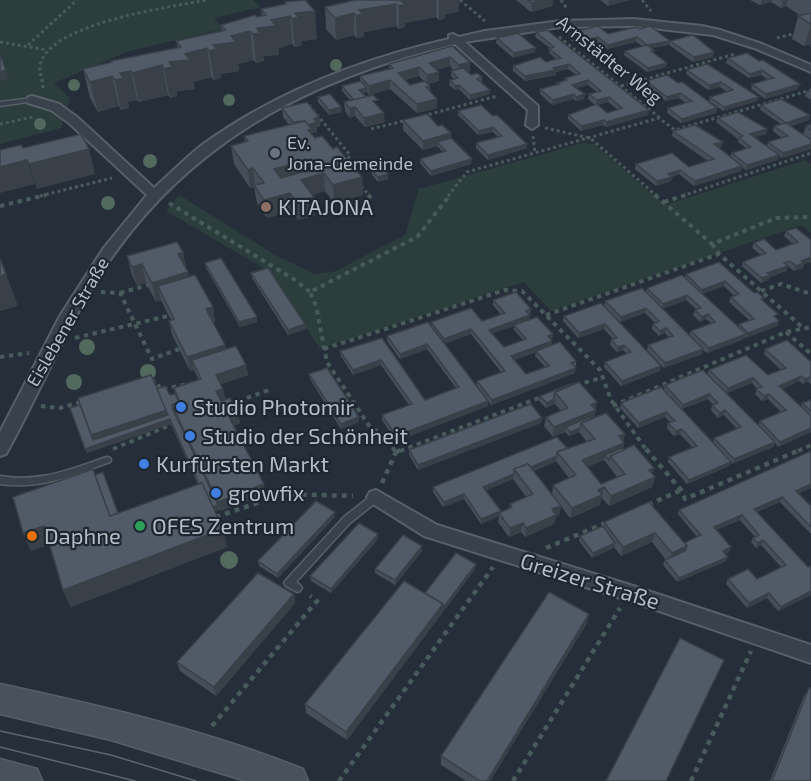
<svg xmlns="http://www.w3.org/2000/svg" width="811" height="781" font-family="'Exo 2',sans-serif">
<rect width="100%" height="100%" fill="#262f39"/>
<!-- green -->
<g fill="#2b3d3c">
<polygon points="0,0 253,0 261,7 214,18 223,29 129,51 54,83 70,98 61,128 0,144"/>
<polygon points="582,143 594,144 665,205 805,160 811,164 811,233 801,225 551,311 524,282 320,349 270,272 166,211 179,195 277,256 315,274 336,271 405,235 419,189"/>
</g>
<g fill="none" stroke-linecap="round" stroke-linejoin="round">
<defs>
<g id="lane">
<polygon points="32,98 34,99 34,101 0,106 0,102"/>
<path d="M107,457L110,458L111,460L110,462C73,475 40,490 0,484V476C40,483 70,469 107,457Z"/>
<polygon points="376,493 379,494 381,497 379,500 350,523 296,582 300,585 302,588 300,591 297,592 286,586 284,583 286,580 344,517 373,494"/>
</g>
<g id="street">
<path d="M634,19L702,26L720,30L762,44L811,65V72L754,48L713,35L634,26L560,27L465,42L538,106V125L532,129L526,125L528,110L455,44C301,81 179,147 94,284C61,339 37,398 6,454L0,456V432L60,316L103,249L147,195L69,123L51,110L28,103V97L32,96L59,104L77,117L154,188C170,174 185,158 202,145C275,92 362,59 449,39V35L453,34L459,37L485,31L560,21Z"/>
<polygon points="376,490 437,525 630,585 811,645 811,663 630,601 424,536 370,502 367,497 370,492"/>
</g>
<g id="secondary">
<path d="M0,684C102,706 206,730 303,769L308,781H246L111,740L0,714Z"/>
<polygon points="0,759 37,769 42,781 0,781"/>
</g>
</defs>
<!-- lane casing -->
<use href="#lane" stroke="#575f68" stroke-width="3"/>
<!-- street casing -->
<use href="#street" stroke="#575f68" stroke-width="4"/>
<!-- secondary casing -->
<use href="#secondary" stroke="#575f68" stroke-width="3"/>
<!-- path-far2 -->
<g stroke="#495a5b" stroke-width="3" stroke-dasharray="3 3" stroke-linecap="butt">
<polyline points="460,0 485,21"/>
<polyline points="561,0 568,10"/>
<polyline points="642,0 651,11"/>
<polyline points="559,37 659,117"/>
<polyline points="777,38 796,33"/>
<polyline points="0,42 47,50"/>
<polyline points="28,45 77,0"/>
<polyline points="621,86 735,54"/>
<path d="M43,88C43,81 39,73 40,65C49,23 171,7 207,0"/>
<polyline points="309,105 350,155 346,163"/>
<polyline points="423,116 497,96"/>
<polyline points="0,124 33,117"/>
<polyline points="545,128 590,138 657,196"/>
<polyline points="371,129 407,120"/>
<polyline points="533,136 535,153"/>
<polyline points="361,186 370,196"/>
<polyline points="40,196 112,178"/>
<polyline points="448,196 467,172 659,118 675,130 811,90"/>
<polyline points="682,196 811,153"/>
</g>
<!-- path-far1 -->
<g stroke="#495a5b" stroke-width="4" stroke-dasharray="4.5 4.5" stroke-linecap="butt">
<polyline points="368,195 373,200"/>
<polyline points="655,195 712,244 776,218 811,217"/>
<polyline points="664,202 686,195"/>
<polyline points="169,203 295,280 310,292"/>
<polyline points="0,206 46,195"/>
<polyline points="712,244 719,254 802,327"/>
<polyline points="761,291 781,284 811,294"/>
<polyline points="101,292 120,293 152,359 179,349"/>
<polyline points="120,293 148,285"/>
<polyline points="546,315 719,254"/>
<polyline points="786,332 811,354"/>
<polyline points="75,338 168,316"/>
<polyline points="324,349 505,290 522,291 600,370 611,400 647,451"/>
<polyline points="0,357 29,353"/>
<polyline points="151,382 156,381 161,390"/>
<polyline points="576,385 601,378"/>
<polyline points="163,389 193,383"/>
<polyline points="230,404 269,390"/>
<polyline points="41,406 60,408 84,401"/>
<polyline points="613,406 786,332 811,327"/>
<polyline points="113,449 175,423"/>
<polyline points="395,451 384,435 370,427 327,362 316,306 310,292 417,237 450,195"/>
<polyline points="400,451 544,396"/>
<polyline points="798,451 811,445"/>
</g>
<!-- path -->
<g stroke="#495a5b" stroke-width="4.5" stroke-dasharray="5 5" stroke-linecap="butt">
<polyline points="646,449 681,490 685,499 802,449"/>
<polyline points="396,452 404,449"/>
<polyline points="382,483 396,452 394,449"/>
<polyline points="648,505 681,490"/>
<polyline points="213,507 216,517 284,494 353,496"/>
<polyline points="546,548 608,522"/>
<polyline points="212,726 317,601 310,596"/>
<polyline points="339,781 493,567"/>
<polyline points="513,781 620,608"/>
<polyline points="691,781 751,651"/>
</g>
<!-- lane -->
<use href="#lane" fill="#39414a" fill-rule="evenodd"/>
<!-- street -->
<use href="#street" fill="#39414a" fill-rule="evenodd"/>
<!-- secondary -->
<use href="#secondary" fill="#48515c" fill-rule="evenodd"/>
<!-- tram -->
<g stroke="#5c6570" stroke-width="1.5">
<polyline points="0,731 111,755 196,781"/>
<polyline points="0,747 135,781"/>
</g>
</g>
<!-- trees -->
<g fill="#52695e">
<circle cx="336" cy="65" r="6"/>
<circle cx="74" cy="85" r="6"/>
<circle cx="229" cy="100" r="6"/>
<circle cx="40" cy="124" r="6"/>
<circle cx="150" cy="161" r="7"/>
<circle cx="108" cy="203" r="7"/>
<circle cx="87" cy="347" r="8"/>
<circle cx="148" cy="372" r="8"/>
<circle cx="74" cy="382" r="8"/>
<circle cx="229" cy="560" r="9"/>
</g>
<!-- wall -->
<g fill="#464e59" fill-rule="evenodd">
<polygon points="355,0 459,0 459,12 445,14 445,18 439,20 436,17 405,23 405,27 399,29 396,26 364,32 364,37 357,38 354,35 336,40 326,29 325,7"/>
<polygon points="516,0 553,0 553,6 531,12"/>
<polygon points="600,0 630,0 608,6"/>
<polygon points="750,0 811,0 811,47 810,46 811,44 804,46 792,39 798,16 801,16 786,6 781,8 771,2 760,5"/>
<polygon points="285,2 317,39 301,41 302,45 295,47 292,44 279,48 279,55 263,56 264,61 256,63 253,60 238,64 239,71 220,74 221,78 214,80 211,77 193,82 195,89 177,91 177,96 170,98 168,95 139,102 137,100 128,102 129,108 121,110 119,106 98,112 90,98 83,69 112,63 111,61 178,48 176,41 222,31 221,25 262,16 261,9 285,4"/>
<polygon points="640,29 670,41 713,57 693,62 669,45 652,48 654,50 654,53 667,63 666,67 647,72 624,55 625,51 642,46 636,42 607,49 597,42 579,46 568,38 569,33 608,34"/>
<path d="M536,32L648,115L606,127L603,125L581,131L568,119V115L595,105L588,99L589,94L597,92L588,85L577,88L584,99L576,101L573,99L552,105L540,94V89L557,85V83L564,81L565,78L576,75L568,69L556,72V75L525,81L513,71V66L546,62L556,59L549,53L550,48L535,37ZM608,102L617,109L607,113L597,105Z"/>
<polygon points="497,38 535,52 513,58 496,43"/>
<path d="M452,46L470,71L467,72L471,75L482,77V82L490,90L489,94L470,100L459,89L455,90L449,85L450,80L454,79L451,76V71H454L450,66L436,70L439,72V81L428,84L437,108L417,113L390,89L369,95L367,92L363,93L378,106L385,122L365,127L355,116L350,118L345,111L344,102L350,100L342,91V86L360,82V76L389,69V64ZM419,76L424,81L410,85L405,80Z"/>
<polygon points="747,53 798,89 765,99 751,89 752,84 769,80 761,75 749,78 726,63 728,58"/>
<polygon points="707,64 759,97 757,101 723,111 709,101 710,97 727,92 720,87 708,90 686,74 687,70"/>
<polygon points="646,81 678,83 717,108 716,113 681,123 667,113 668,108 686,103 679,98 666,101 645,85"/>
<polygon points="811,90 811,100 805,96 807,92"/>
<polygon points="318,97 342,112 329,115 318,102"/>
<polygon points="761,105 809,120 791,126 803,134 806,126 811,124 811,149 782,158 779,156 777,160 746,170 742,167 741,171 694,186 679,174 672,177 671,181 656,186 635,169 636,164 689,167 708,161 672,136 673,131 722,146 718,148 730,157 732,153 746,148 738,142 738,139 716,122 718,118 767,129 766,134 755,137 767,146 768,142 782,138 773,131 774,126 781,124 760,110"/>
<polygon points="282,108 319,117 320,127 317,127 317,132 312,133 312,135 315,138 333,149 362,177 363,195 334,203 325,191 312,195 314,197 315,215 298,220 292,211 267,218 257,203 254,187 250,188 234,164 231,146 245,142 244,136 289,125 283,117"/>
<polygon points="458,111 493,116 527,144 527,148 488,160 476,148 476,143 498,137 493,132 478,135 458,115"/>
<polygon points="403,120 438,126 451,133 451,138 471,164 431,176 420,163 420,159 443,152 437,146 423,150 403,130"/>
<polygon points="371,170 388,179 378,182 372,175"/>
<polygon points="786,231 811,240 811,262 804,264 803,268 794,271 788,266 786,271 770,277 768,280 761,283 742,266 743,262 761,255 752,248 754,243 776,250 793,244 784,236"/>
<polygon points="183,252 186,269 189,277 213,307 215,322 213,322 225,345 226,349 246,365 248,375 221,384 223,389 225,399 220,400 238,413 240,423 233,426 265,494 220,511 219,509 215,511 227,547 71,607 63,590 49,544 31,551 23,533 95,475 118,513 198,485 171,424 87,453 70,408 157,389 170,395 175,394 174,388 199,380 194,370 190,371 172,335 169,321 171,320 161,300 156,302 146,283 137,285 132,275 127,256"/>
<path d="M719,262L763,301L779,321L777,326L746,338L745,336L744,339L707,353L703,350L702,354L664,368L647,350L648,345L669,338L665,333L659,336L652,329L653,324L655,323L645,313L620,322L604,306L605,301L646,292L647,288L685,278L686,274ZM724,286L734,296L731,297L729,302L749,320L739,324L738,327L702,294ZM686,300L696,309L695,310L693,315L700,322L706,319L711,323L691,331L689,335L662,309Z"/>
<polygon points="205,263 257,317 257,322 240,327 206,268"/>
<polygon points="251,273 305,324 306,329 288,335 252,278"/>
<path d="M493,300L531,309L530,314H529V320L553,334L552,339L551,340L552,341L551,346L576,361V366H574L575,373L491,405L477,386V381L501,372L471,334L444,344L488,406L396,441L382,420V415L409,405L381,365L353,375L341,356L340,351L382,338L425,400L456,388L427,349L400,359L387,341V336L431,327V322L482,321L501,315L493,305ZM514,326V330L523,340L504,347L492,333ZM536,352L535,356L545,367L526,374L514,360Z"/>
<polygon points="601,303 660,371 621,386 604,367 605,362 627,354 623,350 617,352 610,345 611,340 613,339 604,329 578,338 563,321 564,316"/>
<path d="M765,349L811,362V384L808,382L803,384L799,381L782,389L801,407L802,403L811,400V432L778,447L775,443L773,447L732,464L731,462L729,466L687,484L668,462L669,457L693,448L680,434L674,436L670,432L667,428L668,423H671L665,417L638,428L620,408L621,403L664,389L665,385L707,374L709,370L768,375L781,370L764,354ZM752,383L757,389L755,394L762,401L768,399L781,412L760,421L758,425L727,393ZM708,399L713,405H712L711,410L714,414L718,418L724,415L737,429L714,438L713,442L682,409Z"/>
<polygon points="309,374 359,417 359,422 341,429 310,379"/>
<path d="M571,384L596,410L594,417L624,443L623,448L624,450L654,468L652,475L655,477L652,487L609,506L601,497L600,505L570,518L561,506L559,515L556,517L554,524L525,537L521,532L509,537L498,522L499,516L481,524L464,499L443,507L433,492V487L587,442L579,432L569,436L565,432L553,437L544,426L546,417L561,411L555,404L546,408L539,401L540,396ZM604,460L617,477L601,484L587,467ZM556,461L569,478L553,485L552,494L534,471ZM513,479L526,497L510,504L509,508L500,512L486,490Z"/>
<polygon points="541,423 418,470 409,455 409,450"/>
<polygon points="811,488 799,493 811,506 811,534 780,502 757,512 808,567 811,566 811,595 778,611 767,598 747,608 726,584 728,579 757,579 781,567 761,545 756,548 751,542 753,538 755,537 740,520 716,530 731,547 729,552 725,554 728,557 726,561 677,582 663,565 665,560 666,560 652,542 621,556 614,547 592,558 579,541 580,536 603,526 604,522 649,502 684,543 697,537 678,514 679,510"/>
<polygon points="335,517 278,578 259,566 258,561"/>
<polygon points="378,534 378,539 331,593 311,581 310,576"/>
<polygon points="422,546 422,551 395,585 375,573 375,569"/>
<polygon points="476,564 475,569 347,740 306,713 305,704 425,593"/>
<polygon points="294,594 295,603 216,696 180,671 177,662"/>
<polygon points="587,623 490,781 466,781 441,765 441,756"/>
<polygon points="809,688 811,781 770,781 804,696"/>
</g>
<!-- shaded-wall -->
<g fill="#394048">
<polygon points="407,0 436,0 436,17 405,23 405,27 399,29 399,6 401,1"/>
<polygon points="439,0 459,0 459,12 445,14 445,18 439,20"/>
<polygon points="545,0 553,0 553,6 531,12 532,3"/>
<polygon points="609,0 630,0 608,6"/>
<polygon points="762,0 772,0 771,2 760,5"/>
<polygon points="783,0 788,0 786,6 781,8"/>
<polygon points="396,4 396,26 364,32 364,37 357,38 356,16 359,10"/>
<polygon points="315,11 317,39 301,41 302,45 295,47 292,19 295,13"/>
<polygon points="354,13 354,35 336,40 335,18"/>
<polygon points="290,16 292,44 279,48 279,55 263,56 264,61 256,63 253,34 257,28 271,20"/>
<polygon points="811,23 811,44 804,46 811,24"/>
<polygon points="250,31 253,60 238,64 239,71 220,74 221,78 214,80 209,51 213,45 231,36"/>
<polygon points="598,37 597,42 579,46 580,42"/>
<polygon points="637,37 636,42 607,49 608,45"/>
<polygon points="670,41 669,45 646,49 647,45"/>
<polygon points="207,48 211,77 193,82 195,89 177,91 177,96 170,98 164,69 169,62 185,54"/>
<polygon points="536,48 535,52 513,58 514,53"/>
<polygon points="714,52 713,57 693,62 694,57"/>
<polygon points="450,57 450,66 428,72 429,63"/>
<polygon points="470,62 470,71 458,74 459,65"/>
<polygon points="667,63 666,67 647,72 648,68"/>
<polygon points="569,64 568,69 556,72 556,75 525,81 525,76"/>
<polygon points="162,65 168,95 139,102 133,73"/>
<polygon points="419,67 419,76 398,82 398,73"/>
<polygon points="6,70 9,79 0,81 0,72"/>
<polygon points="762,70 761,75 749,78 750,74"/>
<polygon points="131,71 137,100 128,102 129,108 121,110 115,80 120,73"/>
<polygon points="439,72 439,81 427,84 427,75"/>
<polygon points="112,76 119,106 98,112 90,82"/>
<polygon points="390,80 390,89 369,95 369,86"/>
<polygon points="588,80 588,85 572,89 572,85"/>
<polygon points="721,82 720,87 708,90 709,85"/>
<polygon points="800,84 798,89 765,99 766,94"/>
<polygon points="459,85 459,89 455,90 455,86"/>
<polygon points="367,88 367,92 359,94 359,90"/>
<polygon points="490,90 489,94 470,100 470,95"/>
<polygon points="680,93 679,98 666,101 667,97"/>
<polygon points="574,94 573,99 552,105 553,100"/>
<polygon points="585,94 584,99 576,101 576,97"/>
<polygon points="609,97 608,102 596,105 597,100"/>
<polygon points="759,97 757,101 723,111 724,107"/>
<polygon points="437,99 437,108 417,113 417,104"/>
<polygon points="341,107 342,112 329,115 329,110"/>
<polygon points="355,107 355,116 350,118 350,108"/>
<polygon points="717,108 716,113 681,123 682,119"/>
<polygon points="649,110 648,115 606,127 606,122"/>
<polygon points="384,113 385,122 365,127 364,118"/>
<polygon points="810,115 809,120 785,127 786,123"/>
<polygon points="319,117 320,127 317,127 317,132 312,133 313,146 302,126 314,119"/>
<polygon points="604,120 603,125 581,131 582,126"/>
<polygon points="493,127 493,132 478,135 479,131"/>
<polygon points="767,129 766,134 749,139 750,134"/>
<polygon points="451,133 451,143 437,142 437,146 423,150 423,141"/>
<polygon points="723,142 722,146 713,149 714,144"/>
<polygon points="527,144 527,148 488,160 488,155"/>
<polygon points="811,144 811,149 782,158 783,153"/>
<polygon points="89,149 95,174 37,189 29,164"/>
<polygon points="779,155 777,160 746,170 747,165"/>
<polygon points="311,159 312,176 276,187 274,169"/>
<polygon points="472,159 471,164 431,176 431,171"/>
<polygon points="27,160 35,184 0,193 0,167"/>
<polygon points="742,166 741,171 694,186 695,181"/>
<polygon points="253,168 255,186 250,188 248,170"/>
<polygon points="680,170 679,174 672,177 671,181 656,186 657,181 668,174"/>
<polygon points="324,173 325,191 302,198 301,180"/>
<polygon points="388,174 388,179 378,182 378,177"/>
<polygon points="362,177 363,195 334,203 333,185"/>
<polygon points="290,193 292,211 267,218 264,200"/>
<polygon points="314,197 315,215 298,220 296,202"/>
<polygon points="183,252 187,271 178,254"/>
<polygon points="811,257 811,262 804,264 803,268 794,271 796,266 801,261"/>
<polygon points="142,264 146,283 137,285 132,267"/>
<polygon points="788,266 786,271 770,277 768,280 761,283 762,278 767,273"/>
<polygon points="188,272 192,291 158,286 161,300 156,302 152,283"/>
<polygon points="6,274 18,306 0,311 0,276"/>
<polygon points="725,281 724,286 701,294 702,290"/>
<polygon points="687,295 686,300 662,309 663,304"/>
<polygon points="213,307 215,322 209,324 206,309"/>
<polygon points="646,308 645,313 620,322 621,317"/>
<polygon points="708,314 706,319 700,322 702,317"/>
<polygon points="530,315 529,320 488,335 489,330"/>
<polygon points="257,317 257,322 240,327 239,322"/>
<polygon points="779,321 777,326 746,338 748,333"/>
<polygon points="305,324 306,329 288,335 288,330"/>
<polygon points="605,324 604,329 578,338 579,333"/>
<polygon points="666,328 665,333 659,336 660,331"/>
<polygon points="471,329 471,334 444,344 444,339"/>
<polygon points="553,334 552,339 547,341 548,336"/>
<polygon points="746,334 744,339 707,353 709,348"/>
<polygon points="552,341 551,346 510,361 511,356"/>
<polygon points="427,344 427,349 400,359 400,354"/>
<polygon points="225,345 228,359 192,360 194,370 190,371 187,357"/>
<polygon points="624,345 623,350 617,352 618,347"/>
<polygon points="703,349 702,354 664,368 665,363"/>
<polygon points="381,360 381,365 353,375 353,370"/>
<polygon points="246,365 248,375 218,385 216,375"/>
<polygon points="661,366 660,371 621,386 622,381"/>
<polygon points="576,368 575,373 491,405 492,400"/>
<polygon points="801,376 799,381 777,391 779,386"/>
<polygon points="810,377 808,382 803,384 805,379"/>
<polygon points="753,378 752,383 726,393 728,388"/>
<polygon points="223,389 225,399 218,401 216,391"/>
<polygon points="709,394 708,399 682,409 683,405"/>
<polygon points="769,394 768,399 762,401 764,396"/>
<polygon points="556,399 555,404 546,408 547,403"/>
<polygon points="488,401 488,406 396,441 396,436"/>
<polygon points="597,402 594,420 566,427 565,432 553,437 554,427 591,405"/>
<polygon points="167,410 171,424 87,453 85,449 94,445 91,435"/>
<polygon points="725,410 724,415 718,418 720,413"/>
<polygon points="666,412 665,417 638,428 639,423"/>
<polygon points="238,413 240,423 230,427 229,417"/>
<polygon points="359,417 359,422 341,429 341,424"/>
<polygon points="542,418 541,423 418,470 418,465"/>
<polygon points="580,428 579,432 569,436 570,432"/>
<polygon points="811,428 811,432 778,447 780,442"/>
<polygon points="682,429 680,434 674,436 676,431"/>
<polygon points="625,434 623,443 624,443 622,452 610,456 605,455 604,460 580,470 582,460 619,436"/>
<polygon points="775,442 773,447 732,464 734,459"/>
<polygon points="557,456 556,461 520,476 517,473"/>
<polygon points="731,462 729,466 687,484 689,480"/>
<polygon points="654,468 651,478 649,470"/>
<polygon points="514,474 513,479 483,492 483,487"/>
<polygon points="655,477 652,487 609,506 611,496"/>
<polygon points="264,484 265,494 220,511 218,502"/>
<polygon points="811,484 811,488 794,496 796,491"/>
<polygon points="604,487 600,505 570,518 572,508 598,490"/>
<polygon points="464,494 464,499 443,507 444,502"/>
<polygon points="782,497 780,502 752,514 754,509"/>
<polygon points="218,505 219,510 211,513 210,508"/>
<polygon points="561,506 559,515 556,517 554,524 525,537 526,528 552,509"/>
<polygon points="501,511 500,514 499,513 499,516 481,524 481,519"/>
<polygon points="335,512 335,517 278,578 277,574"/>
<polygon points="742,515 740,520 712,532 714,527"/>
<polygon points="523,523 521,532 509,537 510,528"/>
<polygon points="44,526 51,543 31,551 23,533"/>
<polygon points="223,529 227,547 71,607 63,590"/>
<polygon points="655,533 652,542 621,556 623,547"/>
<polygon points="378,534 378,539 331,593 331,589"/>
<polygon points="763,540 761,545 756,548 758,543"/>
<polygon points="615,543 614,548 592,558 593,553"/>
<polygon points="422,546 422,551 395,585 395,580"/>
<polygon points="687,546 684,556 668,563 672,553"/>
<polygon points="731,547 729,552 721,556 723,551"/>
<polygon points="728,557 726,561 677,582 679,578"/>
<polygon points="476,564 475,569 347,740 346,732 443,604"/>
<polygon points="811,591 811,595 778,611 781,607"/>
<polygon points="769,593 767,598 747,608 749,603"/>
<polygon points="294,594 295,603 216,696 214,687"/>
<polygon points="589,614 587,623 490,781 487,781"/>
</g>
<!-- building -->
<g fill="#515b67" stroke="#394048" stroke-width="1.5" fill-rule="evenodd">
<polygon points="305,0 315,11 295,13 299,17 292,19 290,16 271,20 276,26 257,28 260,33 253,34 250,31 231,36 236,42 213,45 217,49 209,51 207,48 185,54 190,60 169,62 172,67 164,69 162,65 133,73 131,71 120,73 123,78 115,80 112,76 90,82 83,69 112,62 111,61 181,47 176,41 226,30 221,25 255,15 257,17 266,15 261,9 286,4 285,2"/>
<polygon points="355,0 407,0 401,1 405,5 399,6 396,4 359,10 363,14 356,16 354,13 335,18 325,7"/>
<polygon points="528,0 545,0 532,3"/>
<polygon points="811,13 811,24 798,16"/>
<polygon points="598,26 608,34 636,27 640,29 650,26 670,41 693,35 714,52 694,57 670,41 647,45 637,37 608,45 598,37 580,42 569,33"/>
<polygon points="547,30 649,110 606,122 604,120 582,126 568,115 597,104 607,113 622,108 609,97 597,100 589,94 601,91 588,80 572,85 585,94 576,97 574,94 553,100 540,89 559,84 557,83 567,80 565,78 580,74 569,64 553,68 556,70 525,76 513,66 540,57 546,62 561,58 549,49 554,47 536,32"/>
<polygon points="518,33 536,48 514,53 497,38"/>
<polygon points="647,45 654,50 651,51 667,63 648,68 625,51"/>
<polygon points="452,46 470,62 459,65 450,57 429,63 439,72 427,75 419,67 398,73 410,85 425,81 430,86 426,87 437,99 417,104 390,80 369,86 360,76 393,68 389,64"/>
<polygon points="747,53 759,61 763,60 800,84 766,94 752,84 774,78 762,70 750,74 728,58"/>
<polygon points="0,54 6,70 0,72"/>
<polygon points="707,64 759,97 724,107 710,97 733,90 721,82 709,85 687,70"/>
<polygon points="463,68 471,75 477,73 482,77 477,79 490,90 470,95 459,85 455,86 450,80 458,78 451,71"/>
<polygon points="667,75 678,83 682,82 717,108 682,119 668,108 692,101 680,93 667,97 646,81"/>
<polygon points="361,81 367,88 359,90 366,97 354,100 342,86"/>
<polygon points="330,94 341,107 329,110 318,97"/>
<polygon points="373,95 378,100 373,101 384,113 364,118 355,107 350,108 344,102"/>
<polygon points="781,99 810,115 786,123 761,105"/>
<polygon points="307,102 319,117 314,119 317,122 308,125 305,121 293,122 282,108"/>
<polygon points="481,105 493,116 497,115 527,144 488,155 476,143 502,136 493,127 479,131 458,111"/>
<polygon points="738,112 767,129 750,134 779,155 747,165 732,153 751,147 739,138 743,136 718,118"/>
<polygon points="427,114 438,126 442,125 451,133 423,141 403,120"/>
<path d="M305,121L312,129L308,130L315,138L322,136L333,149L337,147L362,177L333,185L324,173L301,180L314,197L296,202L290,193L264,200L254,185L264,183L253,168L248,170L231,146L248,141L244,136ZM311,159L318,168L281,178L274,169Z"/>
<polygon points="786,123 811,140 811,144 783,153 768,142 788,136 774,126"/>
<polygon points="811,124 811,130 806,126"/>
<polygon points="695,125 723,142 714,144 742,166 695,181 680,170 668,174 672,177 657,181 636,164 672,153 689,167 714,159 673,131"/>
<polygon points="81,134 89,149 29,164 27,160 0,167 0,150 21,145 23,148"/>
<polygon points="451,138 472,159 431,171 420,159 446,151 437,142"/>
<polygon points="382,167 388,174 378,177 371,170"/>
<polygon points="796,228 811,240 811,257 801,261 804,263 796,266 790,261 784,263 788,266 767,273 770,275 762,278 743,262 766,253 754,243 764,239 776,250 798,242 786,231"/>
<polygon points="177,242 183,252 178,254 188,272 152,283 142,264 132,267 127,256"/>
<polygon points="0,258 6,274 0,276"/>
<polygon points="221,258 257,317 239,322 205,263"/>
<polygon points="719,262 754,293 757,292 764,298 761,299 778,314 774,316 779,321 748,333 739,324 754,319 731,297 739,294 725,281 702,290 686,274"/>
<polygon points="268,268 305,324 288,330 251,273"/>
<polygon points="195,275 213,307 206,309 225,345 187,357 169,321 174,319 158,286"/>
<polygon points="682,275 746,334 709,348 691,331 715,322 708,314 702,317 695,310 701,308 687,295 663,304 647,288"/>
<polygon points="642,288 703,349 665,363 648,345 673,336 666,328 660,331 653,324 659,321 646,308 621,317 605,301"/>
<polygon points="516,292 531,309 526,311 530,315 489,330 504,347 526,339 514,325 537,317 553,334 548,336 552,341 511,356 526,374 549,366 536,351 560,342 576,361 571,363 576,368 492,400 477,381 505,371 471,329 444,339 431,322 471,308 482,321 505,313 493,300"/>
<polygon points="601,303 661,366 622,381 605,362 631,352 624,345 618,347 611,340 617,338 605,324 579,333 564,316"/>
<polygon points="428,322 488,401 396,436 382,415 412,404 381,360 353,370 340,351 382,338 425,400 459,387 427,344 400,354 387,336"/>
<polygon points="787,340 811,362 811,377 805,379 801,376 779,386 811,416 811,428 780,442 760,421 786,410 769,394 764,396 756,389 762,387 753,378 728,388 709,370 746,355 768,375 786,368 765,349"/>
<polygon points="236,346 246,365 216,375 223,389 216,391 221,401 230,398 238,413 229,417 264,484 218,502 172,405 180,402 174,388 201,379 192,360"/>
<polygon points="327,368 359,417 341,424 309,374"/>
<polygon points="703,370 775,442 734,459 714,438 741,427 725,410 720,413 712,405 718,403 709,394 683,405 665,385"/>
<polygon points="151,375 167,410 91,435 78,398"/>
<polygon points="579,382 597,402 591,405 596,410 554,427 546,417 568,408 555,392"/>
<polygon points="571,384 572,385 555,392 553,400 547,403 540,396"/>
<polygon points="165,386 170,395 175,394 179,402 172,405 173,410 218,505 213,507 202,483 199,484 170,419 85,449 70,408 80,405 93,440 168,415 157,389"/>
<polygon points="661,387 731,462 689,480 669,457 697,446 682,429 676,431 668,423 675,421 666,412 639,423 621,403"/>
<polygon points="811,400 811,411 802,403"/>
<polygon points="531,404 542,418 418,465 409,450"/>
<polygon points="606,413 625,434 619,436 624,443 582,460 601,484 625,474 610,456 634,445 654,468 649,470 655,477 611,496 604,487 598,490 602,495 572,508 553,485 576,475 557,452 595,439 581,423"/>
<polygon points="590,417 591,419 581,423 580,428 570,432 566,427"/>
<polygon points="557,437 567,448 557,452 557,456 531,467 528,464 514,469 514,474 483,487 501,511 481,519 464,494 444,502 433,487"/>
<polygon points="622,448 624,450 610,456 609,460 605,455"/>
<polygon points="811,451 811,484 796,491 811,506 811,527 782,497 754,509 808,567 811,566 811,591 781,607 769,593 749,603 728,579 748,569 757,579 786,565 763,540 758,543 753,538 759,535 742,515 714,527 731,547 723,551 728,557 679,578 665,560 685,551 687,546 684,543 701,535 679,510"/>
<polygon points="528,464 561,506 552,509 556,515 526,528 523,523 510,528 499,513 512,507 510,504 533,494 514,469"/>
<polygon points="93,469 110,516 202,483 223,529 63,590 44,526 23,533 13,497"/>
<polygon points="103,472 118,513 110,516 95,475"/>
<polygon points="316,501 335,512 277,574 258,561"/>
<polygon points="649,502 687,546 672,553 655,533 623,547 604,522"/>
<polygon points="359,523 378,534 331,589 310,576"/>
<polygon points="603,526 615,543 593,553 580,536"/>
<polygon points="403,535 422,546 395,580 375,569"/>
<polygon points="456,553 476,564 443,608 443,604 425,593"/>
<polygon points="258,573 294,594 214,687 177,662"/>
<polygon points="404,581 443,604 346,732 305,704"/>
<polygon points="549,592 589,614 487,781 480,781 441,756"/>
<polygon points="680,638 724,660 666,781 606,781"/>
<polygon points="809,688 811,688 811,781 772,781"/>
</g>
<!-- markers -->
<circle fill="#6b7280" stroke="#1e262f" stroke-width="2" cx="275" cy="153" r="6"/>
<circle fill="#8d6e63" stroke="#1e262f" stroke-width="2" cx="266" cy="207" r="6"/>
<g fill="#3f7fe0" stroke="#1e262f" stroke-width="2">
<circle cx="181" cy="407" r="6"/>
<circle cx="190" cy="436" r="6"/>
<circle cx="144" cy="464" r="6"/>
<circle cx="216" cy="493" r="6"/>
</g>
<circle fill="#2e9e5b" stroke="#1e262f" stroke-width="2" cx="140" cy="526" r="6"/>
<circle fill="#e8710a" stroke="#1e262f" stroke-width="2" cx="32" cy="536" r="6"/>
<g text-anchor="middle" stroke-width="4.5" stroke-linejoin="round" paint-order="stroke">
<!-- far-street labels -->
<g font-size="18" fill="#b5bcc5" stroke="#1e262f">
<text transform="translate(609 60) rotate(39)" y="6">Arnstädter Weg</text>
<text transform="translate(68 322) rotate(-60)" y="6">Eislebener Straße</text>
</g>
<!-- far-poi labels -->
<g font-size="18" fill="#b5bcc5" stroke="#1e262f" text-anchor="start">
<text x="287" y="149">Ev.<tspan x="287" dy="21">Jona-Gemeinde</tspan></text>
</g>
<!-- poi labels -->
<g font-size="22" fill="#b5bcc5" stroke="#1e262f" text-anchor="start">
<text x="278" y="215">KITAJONA</text>
<text x="193" y="415">Studio Photomir</text>
<text x="202" y="444">Studio der Schönheit</text>
<text x="156" y="472">Kurfürsten Markt</text>
<text x="228" y="501">growfix</text>
<text x="152" y="534">OFES Zentrum</text>
<text x="44" y="544">Daphne</text>
</g>
<!-- street labels -->
<g font-size="22" fill="#b5bcc5" stroke="#1e262f">
<text transform="translate(590 581) rotate(17)" y="8">Greizer Straße</text>
</g>
</g>
</svg>
